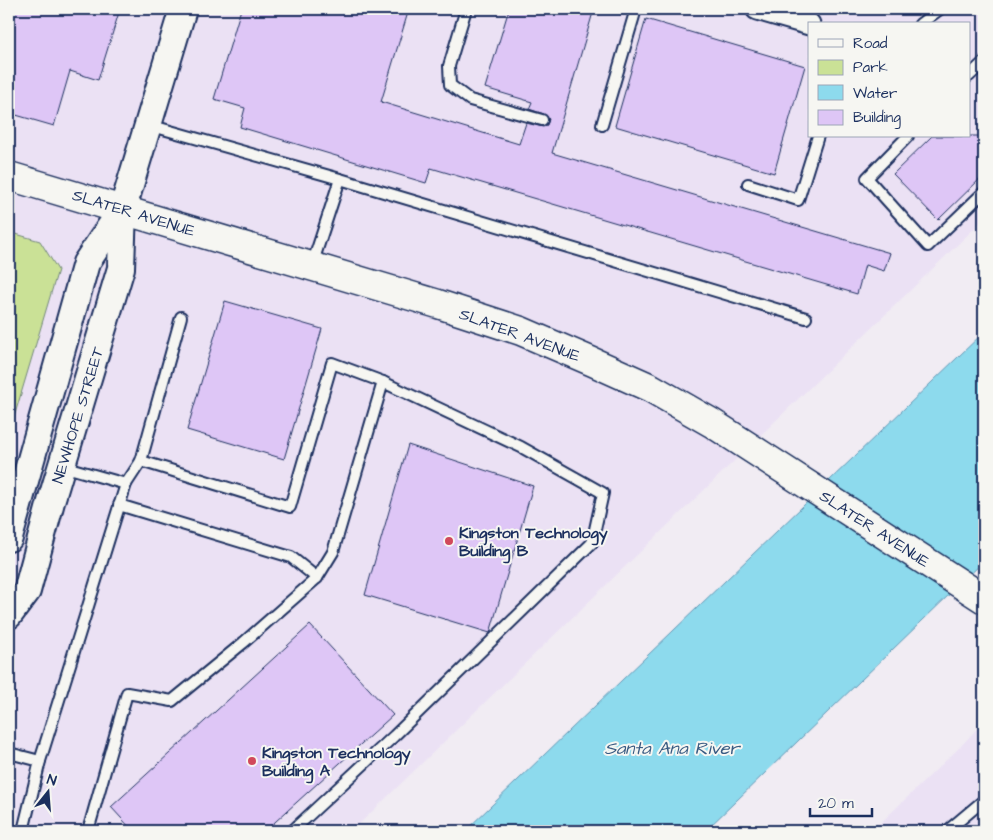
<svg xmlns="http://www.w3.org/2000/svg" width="993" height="840" font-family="'Architects Daughter',sans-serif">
<rect width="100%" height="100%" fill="#f1ecf3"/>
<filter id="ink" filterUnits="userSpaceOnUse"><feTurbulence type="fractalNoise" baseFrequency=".02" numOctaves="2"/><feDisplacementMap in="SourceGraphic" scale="10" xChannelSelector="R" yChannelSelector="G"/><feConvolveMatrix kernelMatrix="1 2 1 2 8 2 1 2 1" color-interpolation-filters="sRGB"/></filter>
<g filter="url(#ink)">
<!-- built -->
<g fill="#ebe1f4" fill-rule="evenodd">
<path d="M9,9H984V219L352,831H9ZM809,24H969V136H809Z"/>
<polygon points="984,721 984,831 872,831 960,747"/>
</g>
<!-- green -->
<polygon fill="#cae196" stroke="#72887a" points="9,232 40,241 58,270 9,434"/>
<!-- water -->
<polygon fill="#8ddaed" stroke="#5f96b4" points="984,332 984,561 705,831 465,831"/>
<!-- building -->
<g fill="#dec6f6" stroke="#1b2f5e">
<polygon points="9,9 120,9 98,80 70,71 54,126 9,113"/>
<polygon points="241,9 409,9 381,102 519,144 526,123 543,127 547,125 549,119 544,114 529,109 532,102 485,88 509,9 594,9 552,153 890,253 884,271 865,265 857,294 431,168 426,183 240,127 245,108 214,99"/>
<polygon points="646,19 805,66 774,173 615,126"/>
<polygon points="932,136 984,136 984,175 938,220 893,174"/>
<polygon points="225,301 322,329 284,459 187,430"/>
<polygon points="408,445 533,486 490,633 365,595"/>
<polygon points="310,625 393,715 265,831 133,831 111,807"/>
</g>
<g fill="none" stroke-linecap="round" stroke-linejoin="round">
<defs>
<g id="service">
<polyline points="466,9 449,66 450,85 470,100 542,120"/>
<polyline points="920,24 940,9"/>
<polyline points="969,76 984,62"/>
<polyline points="149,125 340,179"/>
<polyline points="602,125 636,9"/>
<polyline points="908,136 867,178 928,246 984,192"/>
<polyline points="748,184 798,200 818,136"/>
<polyline points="312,265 340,179 806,318"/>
<polyline points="141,461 181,317"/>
<polyline points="126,484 141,461 290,507 332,363 383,382"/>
<polyline points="119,505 291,557 317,578"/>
<polyline points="9,753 40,761 23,831"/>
<polyline points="40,761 126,484 62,466"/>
<polyline points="88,831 127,693 172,701 243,643 317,578 333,552 383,382 521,447 603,493 592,543 394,736 292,831"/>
<polyline points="947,831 984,800"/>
</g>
<polyline id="minor" points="757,9 809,24"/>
<g id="tertiary">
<polyline points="9,538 86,263 123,208"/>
<polyline points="9,615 27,591 52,498 121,268 123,208 183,9"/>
</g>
<polyline id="secondary" points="9,176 438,304 521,331 593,362 651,388 712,423 984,599"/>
</defs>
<!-- service casing -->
<use href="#service" stroke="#1b2f5e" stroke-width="14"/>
<!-- minor casing -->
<use href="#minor" stroke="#1b2f5e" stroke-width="25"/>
<!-- tertiary casing -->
<use href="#tertiary" stroke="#1b2f5e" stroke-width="30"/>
<!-- secondary casing -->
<use href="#secondary" stroke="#1b2f5e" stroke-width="31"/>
<!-- service -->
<use href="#service" stroke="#f6f6f2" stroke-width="10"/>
<!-- minor -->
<use href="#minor" stroke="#f6f6f2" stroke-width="21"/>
<!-- tertiary -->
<use href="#tertiary" stroke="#f6f6f2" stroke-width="26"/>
<!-- secondary -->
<use href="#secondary" stroke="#f6f6f2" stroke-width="28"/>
</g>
</g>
<!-- markers -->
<g fill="#d1495b" stroke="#f6f6f2" stroke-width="2">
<circle cx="449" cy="541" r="5"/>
<circle cx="252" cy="761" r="5"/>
</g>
<g text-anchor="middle" stroke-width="4" stroke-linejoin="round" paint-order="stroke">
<!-- street labels -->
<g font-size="16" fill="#1b2f5e" stroke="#f6f6f2">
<text transform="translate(134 212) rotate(17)" y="6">SLATER AVENUE</text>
<text transform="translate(520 334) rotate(20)" y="6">SLATER AVENUE</text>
<text transform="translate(77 415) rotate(-73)" y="6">NEWHOPE STREET</text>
<text transform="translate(875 528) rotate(33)" y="6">SLATER AVENUE</text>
</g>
<!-- poi labels -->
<g font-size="16" font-weight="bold" fill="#1b2f5e" stroke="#f6f6f2" text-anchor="start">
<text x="459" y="538">Kingston Technology<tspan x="459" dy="18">Building B</tspan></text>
<text x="262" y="758">Kingston Technology<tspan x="262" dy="18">Building A</tspan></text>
</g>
<!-- water labels -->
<g font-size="18" font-style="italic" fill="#385a82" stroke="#f6f6f2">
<text x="672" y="754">Santa Ana River</text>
</g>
</g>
<!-- margin -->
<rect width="993" height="840" fill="none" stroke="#f6f6f2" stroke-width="30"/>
<rect x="15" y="15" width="963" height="810" fill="none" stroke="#1b2f5e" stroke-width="2" filter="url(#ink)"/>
<!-- legend -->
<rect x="808" y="22" width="162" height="115" fill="#f6f6f2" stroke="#9ea6b7"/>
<rect x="818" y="39" width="25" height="8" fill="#f6f6f2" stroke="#9ea6b7"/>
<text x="853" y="48" font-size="15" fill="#1b2f5e">Road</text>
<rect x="818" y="60" width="25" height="15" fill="#cae196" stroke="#9ea6b7"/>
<text x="853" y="72" font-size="15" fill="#1b2f5e">Park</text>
<rect x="818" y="85" width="25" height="15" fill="#8ddaed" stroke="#9ea6b7"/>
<text x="853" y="98" font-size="15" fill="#1b2f5e">Water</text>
<rect x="818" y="110" width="25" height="15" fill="#dec6f6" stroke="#9ea6b7"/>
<text x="853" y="122" font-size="15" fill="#1b2f5e">Building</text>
<!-- north arrow -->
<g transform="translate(48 792) rotate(17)" stroke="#f6f6f2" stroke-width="4" paint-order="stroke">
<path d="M0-4L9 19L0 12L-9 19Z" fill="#1b2f5e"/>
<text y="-8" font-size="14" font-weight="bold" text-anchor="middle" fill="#1b2f5e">N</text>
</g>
<!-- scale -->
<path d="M810 808v8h62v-8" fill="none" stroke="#1b2f5e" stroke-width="2.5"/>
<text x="818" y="808" font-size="15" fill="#1b2f5e" stroke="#f6f6f2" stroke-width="4" paint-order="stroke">20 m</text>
</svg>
